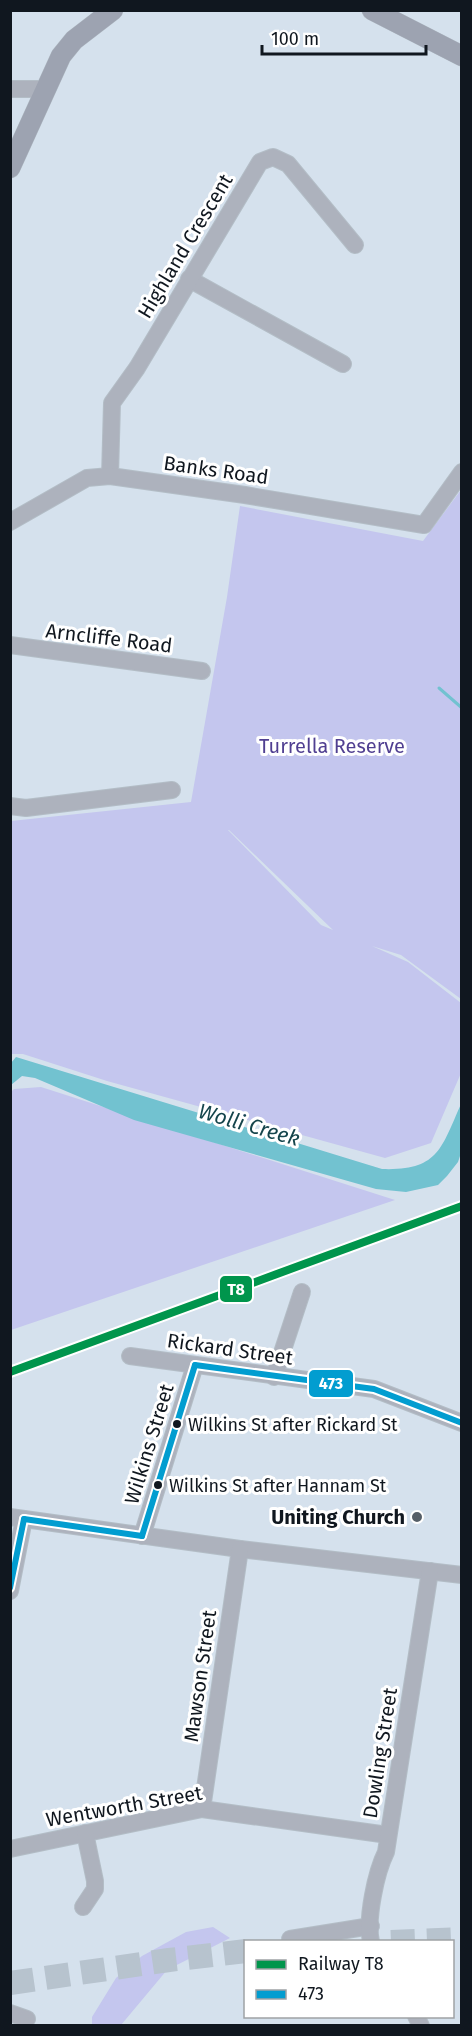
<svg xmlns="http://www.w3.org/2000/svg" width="472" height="2036" font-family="'Fira Sans',sans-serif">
<rect width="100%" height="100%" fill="#d5e1ed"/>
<!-- green -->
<g fill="#c4c6ee" fill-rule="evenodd">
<path d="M461,490V999L401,955L372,946L408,962L461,1003V1073L431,1143L385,1158L107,1081L23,1054H11V821L191,802L227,597L240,506L423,541ZM228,830H229L333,930L321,925Z"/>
<polygon points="41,1087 395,1200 11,1330 10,1093 14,1089"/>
<polygon points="213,1927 230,1938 167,1970 121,2025 92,2025 92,2017 116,1978 142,1956 186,1932"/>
</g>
<!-- water -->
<path fill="#72c2d0" d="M16,1057L382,1169C438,1171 441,1149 461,1104V1153L458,1162L447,1176L438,1185L406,1192L376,1189L134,1120L35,1078L22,1076L11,1085V1063Z"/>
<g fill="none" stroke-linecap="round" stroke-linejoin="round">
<!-- stream -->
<polyline stroke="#72c2d0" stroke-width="3" points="439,688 462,708"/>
<!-- highway-tunnel -->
<g stroke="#b7c3ce" stroke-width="24" stroke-dasharray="24 12" stroke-linecap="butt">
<polyline points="391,1942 462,1939"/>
<polyline points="10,1983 169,1960 246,1951"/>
</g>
<defs>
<g id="minor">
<polyline points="10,89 45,89"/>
<polyline points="189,279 343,364"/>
<polyline points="110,476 112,403 137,368 260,162 273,157 288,164 355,245"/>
<polyline points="10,522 87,478 110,476 245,495 424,525 462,472"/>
<polyline points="10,645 202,671"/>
<polyline points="10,806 26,808 172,790"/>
<polyline points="130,1356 374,1389 462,1423"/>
<polyline points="274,1377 302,1292"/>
<polyline points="10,1517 240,1549 462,1575"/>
<polyline points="142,1536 195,1365"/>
<polyline points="10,1591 24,1519"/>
<polyline points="202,1809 240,1549"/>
<polyline points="10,1849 202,1809 388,1835"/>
<polyline points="83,1907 95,1889 95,1881 85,1833"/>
<polyline points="290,1939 371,1926"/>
<path d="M371,1942C366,1919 376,1872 386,1852L430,1571"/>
<polyline points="10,2013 27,2019"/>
<polyline points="416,2016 421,2026"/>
</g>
<g id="major">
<polyline points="372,10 462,56"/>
<polyline points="10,168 61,56 74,40 113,10"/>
</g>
</defs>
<!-- minor casing -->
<use href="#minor" stroke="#b3bdc6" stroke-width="18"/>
<!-- major casing -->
<use href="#major" stroke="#b3bdc6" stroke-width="21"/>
<!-- minor -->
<use href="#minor" stroke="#adb2bd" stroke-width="16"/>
<!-- major -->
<use href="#major" stroke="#9da3b1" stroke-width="20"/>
<defs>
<g id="bus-1">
<polyline points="195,1365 374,1389 462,1423"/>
<polyline points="24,1519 142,1536"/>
<polyline points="142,1536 195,1365"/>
<polyline points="10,1588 24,1519"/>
</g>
</defs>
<!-- bus-1 casing -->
<use href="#bus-1" stroke="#fff" stroke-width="10"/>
<!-- bus-1 -->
<use href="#bus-1" stroke="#029dd0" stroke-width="6"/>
<defs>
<polyline id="rail-1" points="10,1372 462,1206"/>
</defs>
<!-- rail-1 casing -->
<use href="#rail-1" stroke="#fff" stroke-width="12"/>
<!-- rail-1 -->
<use href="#rail-1" stroke="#00954c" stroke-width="8"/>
</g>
<!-- markers -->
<g fill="#10171f" stroke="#fff" stroke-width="2">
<circle cx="177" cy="1424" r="5"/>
<circle cx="158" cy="1485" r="5"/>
</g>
<circle fill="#555e67" stroke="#fff" stroke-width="2" cx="417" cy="1517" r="6"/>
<g text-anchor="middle" stroke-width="6" stroke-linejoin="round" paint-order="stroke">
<!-- bus labels -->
<g font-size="18" fill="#10171f" stroke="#fff" text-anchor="start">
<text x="188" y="1431">Wilkins St after Rickard St</text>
<text x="169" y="1492">Wilkins St after Hannam St</text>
</g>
<!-- street labels -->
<g font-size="20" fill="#10171f" stroke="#fff">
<text transform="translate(185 246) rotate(-59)" y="7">Highland Crescent</text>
<text transform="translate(216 470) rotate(8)" y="7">Banks Road</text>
<text transform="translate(109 638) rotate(7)" y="7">Arncliffe Road</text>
<text transform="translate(230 1349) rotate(8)" y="7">Rickard Street</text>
<text transform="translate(149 1444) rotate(-73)" y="7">Wilkins Street</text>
<text transform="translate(200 1676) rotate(-82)" y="7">Mawson Street</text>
<text transform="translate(380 1753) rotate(-81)" y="7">Dowling Street</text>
<text transform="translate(124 1806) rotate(-10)" y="7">Wentworth Street</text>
</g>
<!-- park labels -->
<g font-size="20" fill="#503f91" stroke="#fff">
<text x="332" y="753">Turrella Reserve</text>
</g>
<!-- poi labels -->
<g font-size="20" font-weight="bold" fill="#10171f" stroke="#fff" text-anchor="end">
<text x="405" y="1524">Uniting Church</text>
</g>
<!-- water labels -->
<g font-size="21" font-style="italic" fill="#15454c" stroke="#fff">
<text transform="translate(249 1125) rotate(16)" y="7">Wolli Creek</text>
</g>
</g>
<g stroke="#fff" stroke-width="2">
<rect x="219" y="1275" width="34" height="28" rx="6" fill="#00954c"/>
<rect x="308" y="1369" width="46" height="29" rx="6" fill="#029dd0"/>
</g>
<g font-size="16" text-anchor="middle" font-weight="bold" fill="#fff">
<text x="236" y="1295">T8</text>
<text x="331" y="1389">473</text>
</g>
<!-- border -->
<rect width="472" height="2036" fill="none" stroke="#10171f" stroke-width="24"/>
<!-- legend -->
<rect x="244" y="1940" width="210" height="78" fill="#ffffff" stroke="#9fa2a5" stroke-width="1.5"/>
<rect x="256" y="1960" width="30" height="9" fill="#00954c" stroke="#9fa2a5" stroke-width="1.5"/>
<text x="298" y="1970" font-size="18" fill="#10171f">Railway T8</text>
<rect x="256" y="1990" width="30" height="9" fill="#029dd0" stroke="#9fa2a5" stroke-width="1.5"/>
<text x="298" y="2000" font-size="18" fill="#10171f">473</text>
<!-- scale -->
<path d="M262 45v9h164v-9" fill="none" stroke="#10171f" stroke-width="3"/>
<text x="271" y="45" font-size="18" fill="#10171f" stroke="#ffffff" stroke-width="4.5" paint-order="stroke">100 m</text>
</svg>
